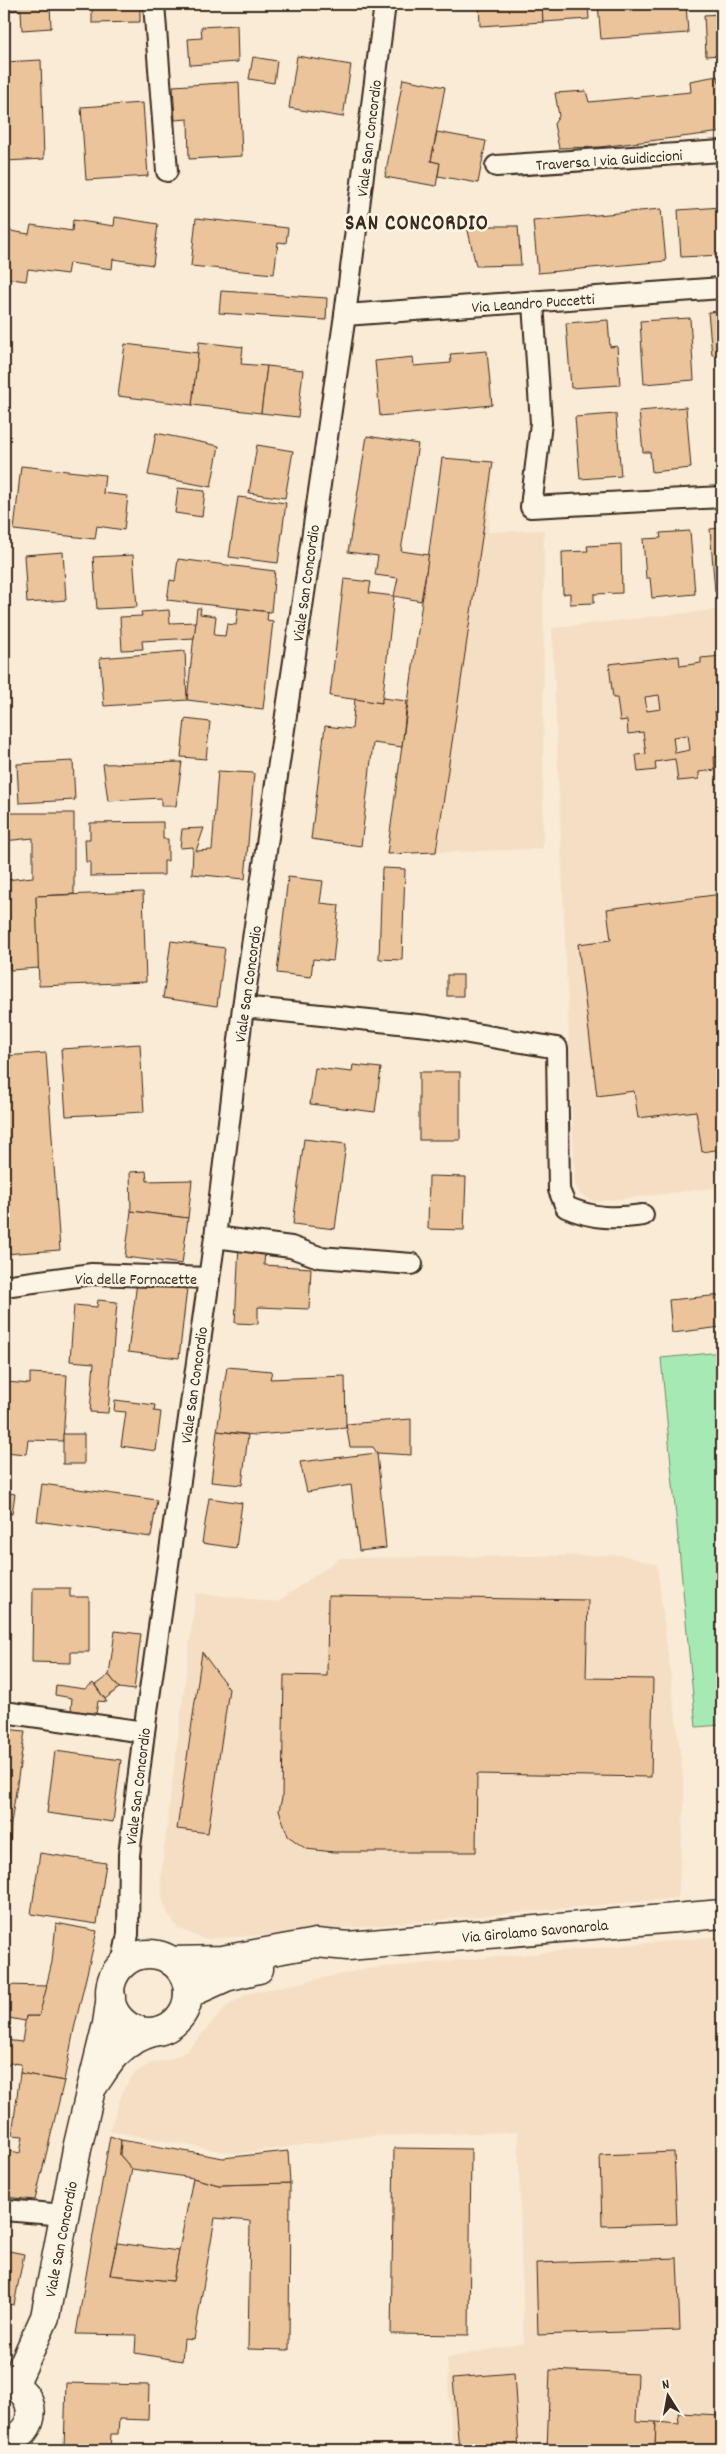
<svg xmlns="http://www.w3.org/2000/svg" width="726" height="2454" font-family="Dekko,sans-serif">
<rect width="100%" height="100%" fill="#f9ebd6"/>
<filter id="ink" filterUnits="userSpaceOnUse"><feTurbulence type="fractalNoise" baseFrequency=".02" numOctaves="2"/><feDisplacementMap in="SourceGraphic" scale="10" xChannelSelector="R" yChannelSelector="G"/><feConvolveMatrix kernelMatrix="1 2 1 2 8 2 1 2 1" color-interpolation-filters="sRGB"/></filter>
<g filter="url(#ink)">
<!-- built -->
<g fill="#f5dfc4">
<polygon points="442,458 493,462 488,532 544,530 543,849 387,854"/>
<polygon points="722,609 722,1187 594,1202 580,1194 575,1184 552,628"/>
<polygon points="622,1555 657,1565 685,1792 678,1898 282,1934 203,1939 178,1928 168,1914 162,1899 161,1874 196,1593 277,1602 340,1558"/>
<polygon points="722,1936 722,2450 452,2450 447,2358 524,2343 518,2132 368,2136 236,2154 109,2131 124,2088 135,2073 151,2063 168,2060 187,2051 226,2007 246,1994 366,1969"/>
</g>
<!-- green -->
<polygon fill="#a7e9b4" stroke="#718a69" points="722,1352 722,1725 696,1727 661,1358"/>
<!-- building -->
<g fill="#ebc49b" stroke="#3b2a1e" fill-rule="evenodd">
<polygon points="4,4 50,4 51,28 22,30 21,10 4,11"/>
<polygon points="92,4 140,4 140,22 92,23"/>
<polygon points="479,4 542,4 543,22 480,26"/>
<polygon points="542,4 588,4 589,19 543,22"/>
<polygon points="598,4 686,4 688,33 601,39"/>
<polygon points="719,6 722,6 722,55 706,56 704,15 719,14"/>
<polygon points="237,25 238,62 190,65 188,39 202,38 201,27"/>
<polygon points="297,56 351,65 343,117 289,108"/>
<polygon points="253,57 277,61 274,83 249,79"/>
<polygon points="41,60 44,159 6,161 4,62"/>
<polygon points="717,76 722,90 722,132 600,147 559,148 554,124 559,116 555,93 586,91 589,102 691,92 690,81"/>
<polygon points="403,79 445,87 431,161 440,163 436,186 385,177"/>
<polygon points="239,82 242,156 189,159 188,119 175,120 173,86"/>
<polygon points="143,103 148,176 86,180 81,107"/>
<polygon points="437,132 486,141 478,183 438,176 440,163 431,161"/>
<polygon points="717,167 722,167 722,199 720,199"/>
<polygon points="722,207 722,255 681,257 678,210"/>
<polygon points="661,209 666,261 538,273 533,221"/>
<polygon points="115,217 158,224 153,265 113,259 112,269 69,263 67,274 28,269 26,281 4,278 4,230 29,234 31,225 72,231 73,220 114,226"/>
<polygon points="196,218 288,228 286,243 278,242 274,274 191,266"/>
<polygon points="467,226 518,226 521,265 476,266"/>
<polygon points="221,291 327,298 326,320 219,313"/>
<polygon points="722,311 722,359 722,354 712,355 708,312"/>
<polygon points="690,318 694,380 644,384 640,321"/>
<polygon points="608,320 610,347 617,346 620,385 571,388 566,323"/>
<polygon points="199,342 243,347 241,364 267,366 261,413 192,405"/>
<polygon points="125,344 198,353 192,405 118,396"/>
<polygon points="487,351 492,405 380,416 375,361 413,357 414,366 451,363 450,354"/>
<polygon points="267,366 303,370 298,417 261,413"/>
<polygon points="686,407 691,468 652,472 650,452 643,452 639,411"/>
<polygon points="616,414 621,476 580,479 575,417"/>
<polygon points="156,433 219,446 211,487 148,475"/>
<polygon points="367,436 418,444 401,551 429,555 421,601 394,596 398,578 375,575 378,556 348,552"/>
<polygon points="257,445 293,451 285,498 249,493"/>
<polygon points="442,458 493,462 436,852 387,854"/>
<polygon points="21,466 105,475 103,493 128,496 124,530 97,526 95,539 14,530"/>
<polygon points="178,488 205,491 202,517 175,513"/>
<polygon points="238,497 286,503 278,563 229,557"/>
<polygon points="722,528 722,592 715,592 710,529"/>
<polygon points="690,531 695,594 652,598 650,578 646,578 643,539 661,538 660,533"/>
<polygon points="621,544 622,593 594,594 594,603 570,604 570,593 563,594 562,552 588,551 587,546"/>
<polygon points="63,552 66,600 27,603 24,555"/>
<polygon points="133,555 137,607 97,609 93,557"/>
<polygon points="178,559 275,571 271,612 167,600 170,580 175,581"/>
<polygon points="344,579 371,582 369,593 394,596 382,703 330,696"/>
<polygon points="197,608 201,608 200,614 216,616 214,635 225,636 227,624 236,625 238,608 268,612 267,620 273,621 263,709 187,700"/>
<polygon points="169,610 170,623 196,622 194,638 142,641 143,649 122,650 120,617 142,616 141,612"/>
<path d="M721,650H722V707L715,708L716,721H722V756L714,757L715,770L699,772V779L678,781L675,759L655,762L656,770L638,772L636,755L646,754L643,732L628,734L627,720L620,721L617,698H613L609,664L679,656L680,666L701,663V658L722,656ZM659,695L661,709L647,711L645,697ZM688,735L690,750L675,753L673,737Z"/>
<polygon points="185,651 187,700 104,706 100,658"/>
<polygon points="382,698 407,701 402,747 373,743 361,846 311,839 325,726 352,729 355,699 382,703"/>
<polygon points="185,719 210,722 206,759 181,757"/>
<polygon points="73,761 75,800 19,803 17,764"/>
<polygon points="182,762 176,806 161,806 161,798 108,801 103,764"/>
<polygon points="218,771 254,773 245,879 192,874 193,847 180,848 182,829 204,828 196,851 212,850"/>
<polygon points="4,813 74,813 74,894 36,896 39,968 10,970 6,880 33,877 33,838 4,841"/>
<polygon points="163,822 163,839 168,839 168,861 164,861 164,875 90,876 90,862 86,862 85,839 90,839 90,823"/>
<polygon points="382,868 405,869 402,960 379,959"/>
<polygon points="288,877 323,881 320,903 339,905 333,961 313,959 311,977 277,973"/>
<polygon points="143,892 146,982 39,986 36,896"/>
<polygon points="722,894 722,1149 702,1152 696,1111 638,1118 634,1091 597,1096 578,944 611,940 607,909"/>
<polygon points="171,941 225,948 217,1006 163,998"/>
<rect x="447" y="975" width="16" height="21"/>
<polygon points="140,1044 144,1112 66,1116 61,1049"/>
<polygon points="46,1053 60,1250 4,1254 4,1056"/>
<polygon points="353,1065 381,1068 375,1112 310,1104 315,1068 352,1072"/>
<rect x="419" y="1072" width="41" height="68"/>
<polygon points="304,1139 346,1144 335,1229 293,1224"/>
<polygon points="146,1171 147,1181 192,1180 188,1218 131,1211 130,1172"/>
<polygon points="429,1176 466,1177 464,1230 428,1229"/>
<polygon points="131,1211 188,1218 182,1264 125,1257"/>
<polygon points="239,1245 265,1247 264,1265 311,1268 309,1309 258,1307 258,1324 235,1323"/>
<polygon points="137,1282 187,1288 179,1358 128,1352"/>
<polygon points="722,1295 722,1327 672,1333 669,1300"/>
<polygon points="98,1300 117,1302 108,1413 90,1412 94,1363 70,1361 74,1305 97,1307"/>
<polygon points="227,1367 272,1371 270,1379 345,1376 346,1428 255,1435 217,1431"/>
<polygon points="30,1373 67,1375 63,1441 28,1440 26,1454 4,1452 6,1382 30,1384"/>
<polygon points="115,1400 155,1405 154,1411 161,1412 156,1451 121,1446 126,1412 114,1411"/>
<polygon points="411,1419 411,1455 377,1453 373,1447 350,1447 346,1424"/>
<polygon points="217,1431 248,1435 242,1485 211,1482"/>
<rect x="63" y="1434" width="21" height="30"/>
<polygon points="377,1453 386,1548 359,1551 351,1485 307,1492 300,1462"/>
<polygon points="42,1484 157,1500 151,1537 37,1521"/>
<polygon points="4,1492 15,1494 12,1514 4,1513"/>
<polygon points="209,1498 242,1503 236,1548 202,1543"/>
<polygon points="33,1588 70,1588 70,1597 89,1597 89,1652 71,1652 71,1663 32,1662"/>
<polygon points="328,1596 588,1600 586,1678 653,1679 651,1777 477,1774 476,1852 334,1852 306,1849 288,1836 279,1810 282,1798 284,1675 327,1676"/>
<polygon points="115,1631 141,1634 134,1690 119,1688 109,1675"/>
<polygon points="202,1652 229,1689 208,1833 177,1829"/>
<polygon points="109,1675 119,1688 105,1699 95,1685"/>
<polygon points="93,1683 107,1702 98,1701 96,1714 71,1710 72,1698 55,1695 56,1685 85,1689"/>
<polygon points="4,1729 25,1731 11,1824 4,1823"/>
<polygon points="55,1751 121,1760 113,1822 47,1813"/>
<polygon points="4,1823 11,1824 7,1921 4,1921"/>
<polygon points="40,1853 106,1863 97,1924 31,1914"/>
<polygon points="56,1923 97,1931 74,2029 64,2081 20,2073 21,2064 10,2063 4,2070 4,2040 22,2042 26,2016 39,2016 52,1962"/>
<polygon points="4,1985 47,1986 39,2016 26,2016 25,2021 4,2017"/>
<polygon points="20,2073 64,2081 35,2200 4,2197 4,2150 20,2153 23,2136 12,2135"/>
<polygon points="110,2136 121,2140 120,2155 132,2169 110,2275 173,2281 193,2178 219,2185 290,2183 289,2350 248,2349 250,2221 215,2218 194,2340 184,2339 182,2361 135,2353 136,2335 76,2334"/>
<polygon points="121,2140 223,2158 288,2151 290,2183 219,2185 193,2178 132,2169 120,2155"/>
<polygon points="394,2148 471,2149 469,2335 391,2334"/>
<polygon points="674,2152 677,2224 602,2226 600,2155"/>
<polygon points="117,2243 179,2251 173,2281 110,2275"/>
<polygon points="4,2250 24,2254 14,2305 4,2303"/>
<polygon points="677,2258 680,2330 538,2335 536,2263"/>
<polygon points="550,2370 638,2374 636,2421 656,2422 655,2450 547,2450"/>
<polygon points="514,2373 519,2450 459,2450 453,2378"/>
<polygon points="66,2383 149,2385 148,2420 119,2419 118,2434 111,2434 110,2450 64,2450"/>
<polygon points="678,2413 722,2415 722,2450 655,2450 656,2422 679,2424"/>
</g>
<g fill="none" stroke-linecap="round" stroke-linejoin="round">
<defs>
<g id="street">
<polyline points="154,4 167,171"/>
<polyline points="496,166 722,151"/>
<polyline points="533,303 541,423 531,507 722,497"/>
<polyline points="345,315 722,288"/>
<path d="M243,1007L428,1026L557,1048L559,1190L566,1207C593,1219 615,1219 643,1215"/>
<polyline points="215,1237 291,1247 319,1257 412,1264"/>
<polyline points="4,1286 92,1274 209,1278"/>
<polyline points="4,1712 144,1732"/>
<polyline points="122,1965 128,1934 129,1855 144,1732 215,1237 243,1007 345,315 385,4"/>
<polyline points="4,2210 65,2215"/>
</g>
<g id="secondary">
<circle cx="149" cy="1993" r="39"/>
<polyline points="171,1961 222,1960 316,1943 348,1946 722,1914"/>
<polyline points="188,1994 226,1977 259,1969"/>
<path d="M111,1996L107,2024L91,2089C111,2060 118,2043 153,2032"/>
<path d="M4,2382C39,2390 40,2435 4,2441"/>
<polyline points="14,2385 45,2317 77,2149 91,2089"/>
</g>
</defs>
<!-- street casing -->
<use href="#street" stroke="#3b2a1e" stroke-width="24"/>
<!-- secondary casing -->
<use href="#secondary" stroke="#3b2a1e" stroke-width="31"/>
<!-- street -->
<use href="#street" stroke="#fcf5e5" stroke-width="20"/>
<!-- secondary -->
<use href="#secondary" stroke="#fcf5e5" stroke-width="28"/>
</g>
</g>
<g text-anchor="middle" stroke-width="5" stroke-linejoin="round" paint-order="stroke">
<!-- street labels -->
<g font-size="16" fill="#3b2a1e" stroke="#fcf5e5">
<text transform="translate(368 138) rotate(-83)" y="6">Viale San Concordio</text>
<text transform="translate(609 159) rotate(-4)" y="6">Traversa 1 via Guidiccioni</text>
<text transform="translate(533 302) rotate(-4)" y="6">Via Leandro Puccetti</text>
<text transform="translate(305 583) rotate(-82)" y="6">Viale San Concordio</text>
<text transform="translate(247 984) rotate(-82)" y="6">Viale San Concordio</text>
<text x="136" y="1284">Via delle Fornacette</text>
<text transform="translate(193 1385) rotate(-82)" y="6">Viale San Concordio</text>
<text transform="translate(137 1786) rotate(-83)" y="6">Viale San Concordio</text>
<text transform="translate(535 1930) rotate(-5)" y="6">Via Girolamo Savonarola</text>
<text transform="translate(60 2239) rotate(-79)" y="6">Viale San Concordio</text>
</g>
<!-- district labels -->
<g font-size="21" font-weight="bold" letter-spacing="1" fill="#3b2a1e" stroke="#fcf5e5">
<text x="417" y="229">SAN CONCORDIO</text>
</g>
</g>
<!-- margin -->
<rect width="726" height="2454" fill="none" stroke="#fcf5e5" stroke-width="20"/>
<rect x="10" y="10" width="706" height="2434" fill="none" stroke="#3b2a1e" stroke-width="2" filter="url(#ink)"/>
<!-- north arrow -->
<g transform="translate(668 2396) rotate(349)" stroke="#fcf5e5" stroke-width="4" paint-order="stroke">
<path d="M0-4L9 19L0 12L-9 19Z" fill="#3b2a1e"/>
<text y="-8" font-size="14" font-weight="bold" text-anchor="middle" fill="#3b2a1e">N</text>
</g>
</svg>
